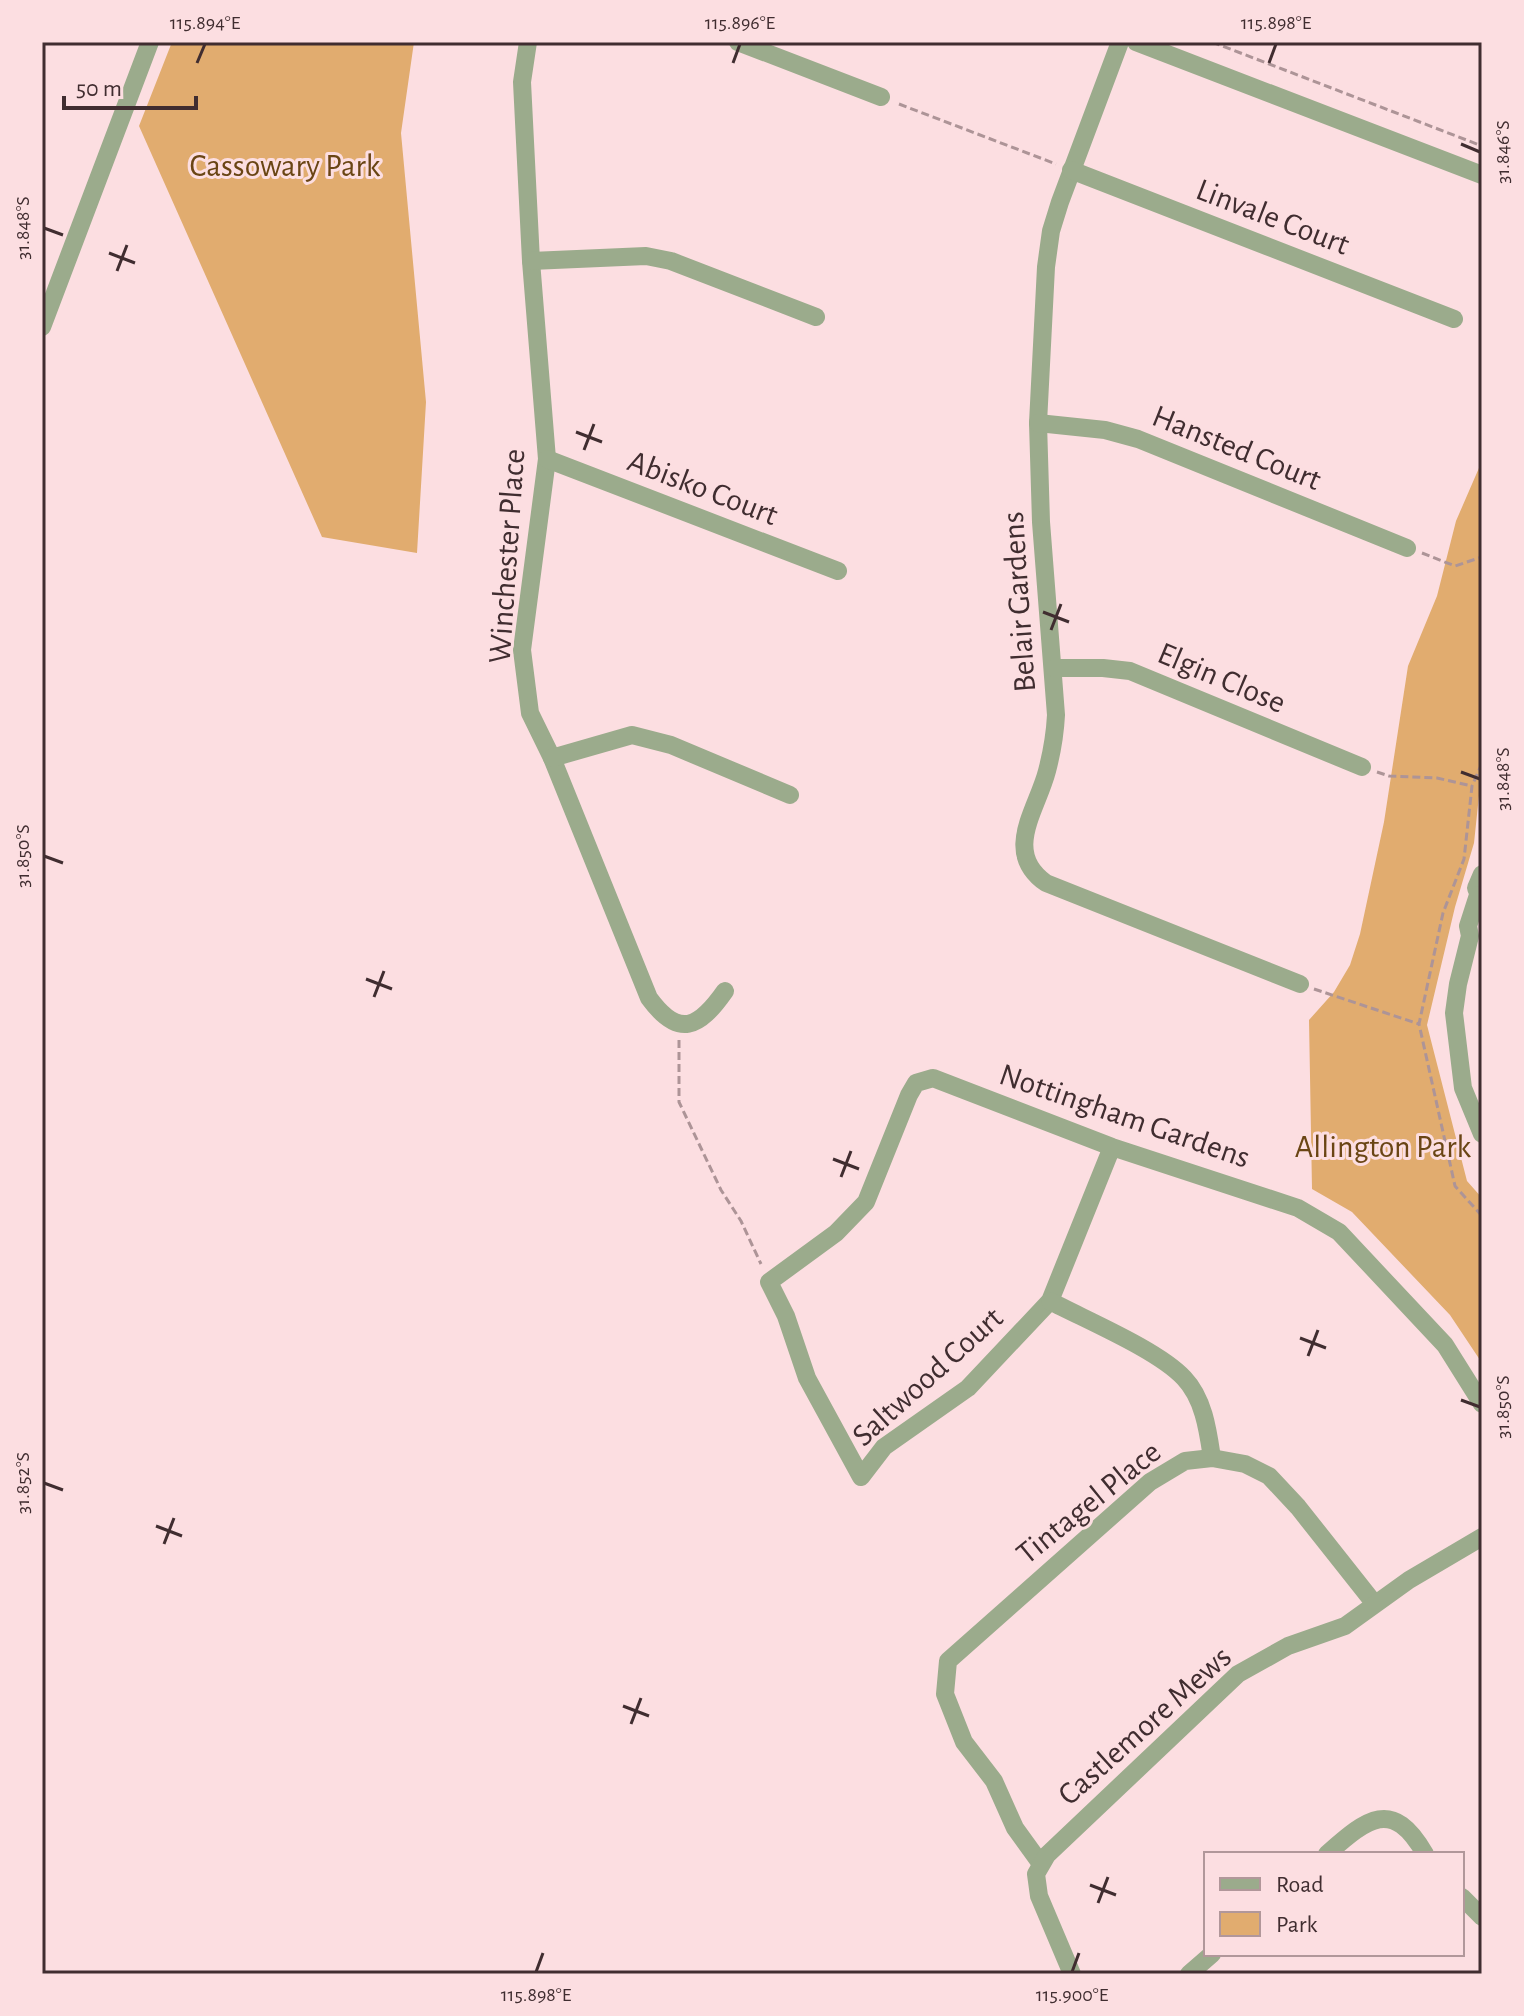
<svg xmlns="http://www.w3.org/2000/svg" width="1524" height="2016" font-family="'Alegreya Sans',sans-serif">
<rect width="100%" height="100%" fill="#fcdee1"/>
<!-- green -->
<g fill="#e1ac6f">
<polygon points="172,42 414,42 401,133 426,402 417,553 322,537 139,126"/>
<polygon points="1482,461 1482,767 1474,843 1455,907 1427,1025 1467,1181 1482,1198 1482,1363 1450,1315 1352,1212 1312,1189 1309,1020 1334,992 1350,965 1360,934 1384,822 1408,666 1437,596 1456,521"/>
</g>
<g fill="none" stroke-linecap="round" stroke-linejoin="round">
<!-- path -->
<g stroke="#ad9497" stroke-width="3" stroke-dasharray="8 4" stroke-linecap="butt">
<polyline points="1212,42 1482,146"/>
<polyline points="899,104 1056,164"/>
<polyline points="1422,553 1455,566 1482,557"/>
<polyline points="1482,763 1472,786 1464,859 1443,913 1419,1024 1455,1186 1482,1216"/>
<polyline points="1377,772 1389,776 1437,778 1472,786"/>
<polyline points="1314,989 1419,1024"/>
<polyline points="679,1040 679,1102 721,1190 741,1221 761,1264"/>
</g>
<!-- minor -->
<g stroke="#9bab8c" stroke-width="18">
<path d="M528,42L522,82L531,261L547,459L522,650L530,713L552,758L649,998C679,1039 699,1028 725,991"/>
<polyline points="738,42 881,97"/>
<path d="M1120,42L1060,202L1051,231L1046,267L1038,423L1041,522L1056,715C1055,734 1052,752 1047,771C1037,810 1002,852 1046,883L1300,984"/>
<polyline points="1136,42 1482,175"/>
<polyline points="1071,170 1454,319"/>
<polyline points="531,261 646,256 671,261 816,317"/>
<polyline points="42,327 150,42"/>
<polyline points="1038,423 1105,430 1138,439 1407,548"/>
<polyline points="547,459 838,571"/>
<polyline points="1054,668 1103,668 1130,671 1362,767"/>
<polyline points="552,758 632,735 671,745 790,795"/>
<polyline points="1482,874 1476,888 1482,902"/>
<polyline points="1478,895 1468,926 1470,936 1458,984 1454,1013 1463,1088 1482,1134"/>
<polyline points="1112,1147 1050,1301 968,1388 884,1447 861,1477 807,1378 786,1316 769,1282 836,1233 866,1202 909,1095 916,1083 933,1078 1112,1147 1298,1208 1339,1232 1445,1345 1482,1404"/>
<path d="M1050,1301C1086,1320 1158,1350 1184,1378C1204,1399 1208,1431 1212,1458"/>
<path d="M1327,1854C1366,1820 1392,1796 1425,1854"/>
<polyline points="1041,1864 1015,1828 994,1781 964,1742 945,1694 948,1661 1150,1482 1185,1461 1212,1458 1245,1464 1269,1476 1298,1507 1374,1603"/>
<polyline points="1462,1897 1482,1917"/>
<polyline points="1072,1974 1039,1896 1036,1874 1047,1855 1238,1674 1288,1646 1345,1626 1409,1580 1482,1537"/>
<polyline points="1189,1974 1212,1954"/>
</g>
</g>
<!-- ticks -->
<path fill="none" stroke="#402d30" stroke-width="3" d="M197,63L205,44M733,63L740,44M1269,63L1276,44M1461,144L1480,152M44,228L63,235M109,253L135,263M117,271L127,245M576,432L602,442M584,450L594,424M1043,612L1069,622M1051,630L1061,604M1461,772L1480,779M44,856L63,863M366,979L392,989M374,997L384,971M833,1159L859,1169M841,1177L851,1151M1300,1338L1326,1348M1308,1356L1318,1330M1461,1400L1480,1407M44,1483L63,1490M156,1526L182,1536M164,1544L174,1518M623,1706L649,1716M631,1724L641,1698M1090,1885L1116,1895M1098,1903L1108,1877M536,1972L543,1953M1072,1972L1079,1953"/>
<g text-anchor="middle" stroke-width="6" stroke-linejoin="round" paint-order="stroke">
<!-- park labels -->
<g font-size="32" fill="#6a4514" stroke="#fcdee1">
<text x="285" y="176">Cassowary Park</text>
<text x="1383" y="1157">Allington Park</text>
</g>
<!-- street labels -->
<g font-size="32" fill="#402d30" stroke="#fcdee1">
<text transform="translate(1273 216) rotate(21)" y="11">Linvale Court</text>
<text transform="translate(1237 447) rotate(22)" y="11">Hansted Court</text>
<text transform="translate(703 487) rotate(21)" y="11">Abisko Court</text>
<text transform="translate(506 556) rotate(-86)" y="11">Winchester Place</text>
<text transform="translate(1018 602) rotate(-94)" y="11">Belair Gardens</text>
<text transform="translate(1222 677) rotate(23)" y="11">Elgin Close</text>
<text transform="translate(1125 1115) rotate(19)" y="11">Nottingham Gardens</text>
<text transform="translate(927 1376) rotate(-42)" y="11">Saltwood Court</text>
<text transform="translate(1088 1502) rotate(-39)" y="11">Tintagel Place</text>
<text transform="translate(1144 1725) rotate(-42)" y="11">Castlemore Mews</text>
</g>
</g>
<!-- border -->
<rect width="1524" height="2016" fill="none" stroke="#fcdee1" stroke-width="88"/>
<!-- legend -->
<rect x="1204" y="1852" width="260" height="104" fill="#fcdee1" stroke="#b1979a" stroke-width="2"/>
<rect x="1220" y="1878" width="40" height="12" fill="#9bab8c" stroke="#b1979a" stroke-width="2"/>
<text x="1276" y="1892" font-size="24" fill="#402d30">Road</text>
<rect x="1220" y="1912" width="40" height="24" fill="#e1ac6f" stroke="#b1979a" stroke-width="2"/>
<text x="1276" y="1932" font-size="24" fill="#402d30">Park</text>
<!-- scale -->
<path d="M64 96v12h132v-12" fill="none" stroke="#402d30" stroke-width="4"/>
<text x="76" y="96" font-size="24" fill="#402d30" stroke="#fcdee1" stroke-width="6" paint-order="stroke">50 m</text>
<rect x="44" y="44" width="1436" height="1928" fill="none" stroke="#402d30" stroke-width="3"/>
<g font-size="20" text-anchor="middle" fill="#402d30">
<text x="205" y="29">115.894°E</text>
<text x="740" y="29">115.896°E</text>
<text x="1276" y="29">115.898°E</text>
<text transform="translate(1502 152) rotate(-90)" y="7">31.846°S</text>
<text transform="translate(22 228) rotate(-90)" y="7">31.848°S</text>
<text transform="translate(1502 779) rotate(-90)" y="7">31.848°S</text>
<text transform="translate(22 856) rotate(-90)" y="7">31.850°S</text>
<text transform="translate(1502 1407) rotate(-90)" y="7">31.850°S</text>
<text transform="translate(22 1483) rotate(-90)" y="7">31.852°S</text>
<text x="536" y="2001">115.898°E</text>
<text x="1072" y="2001">115.900°E</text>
</g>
</svg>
